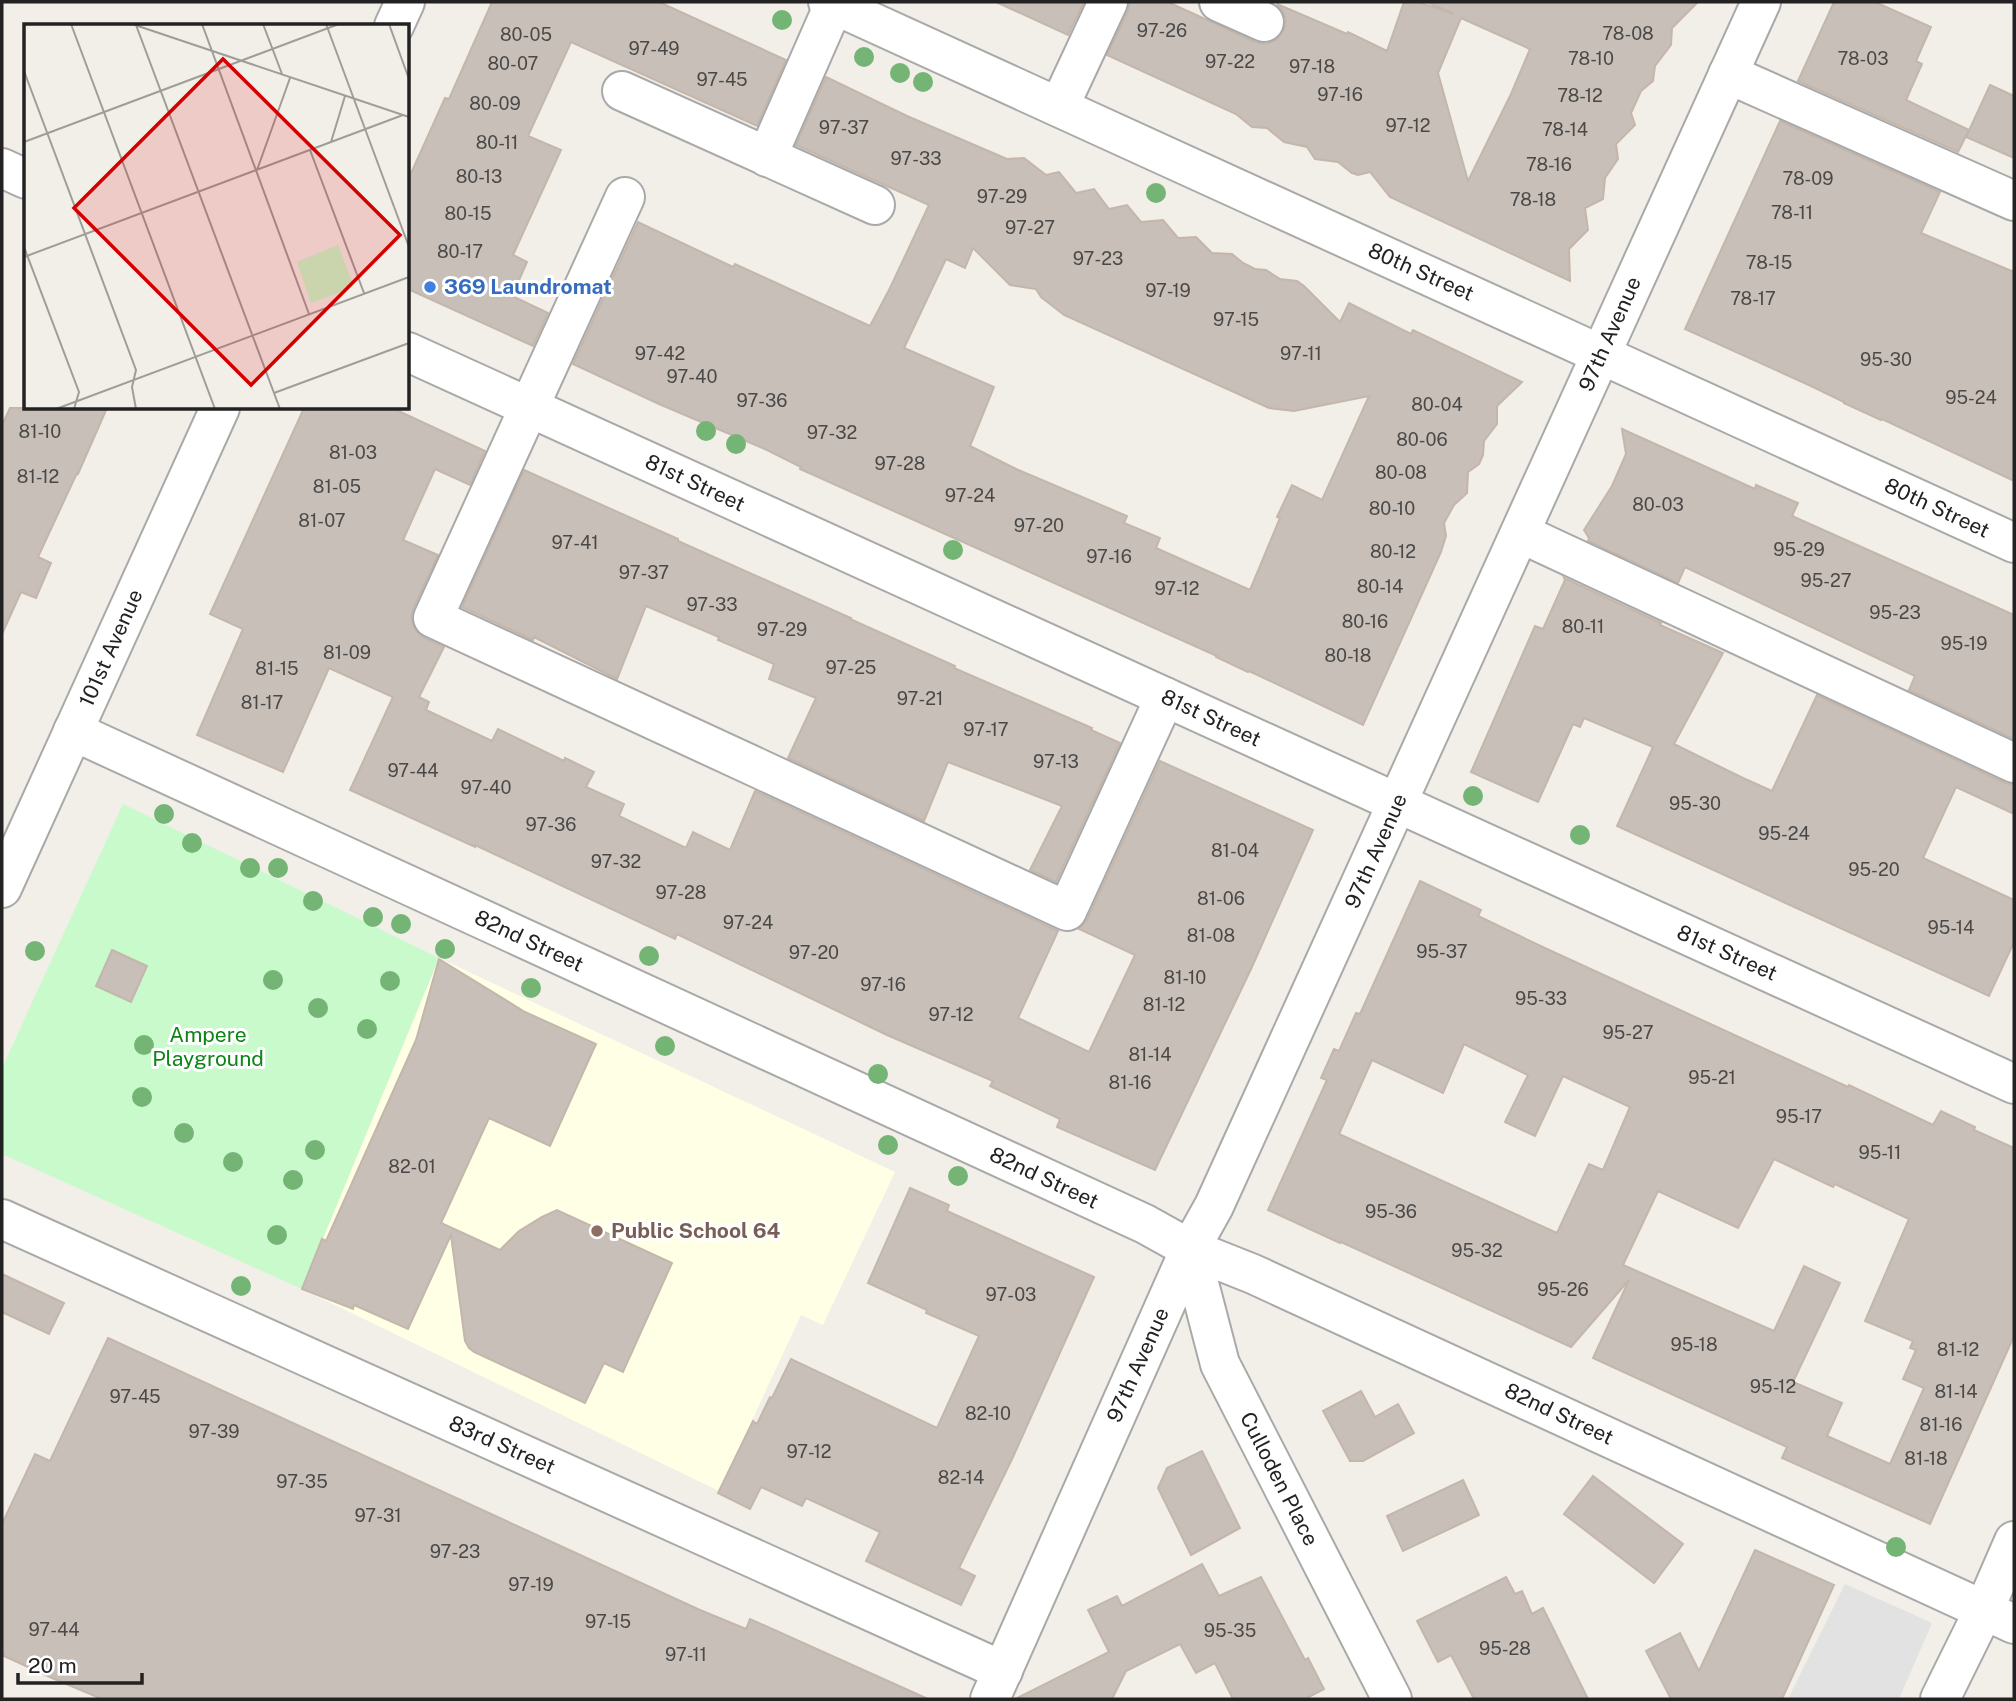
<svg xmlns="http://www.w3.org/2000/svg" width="2016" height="1701" font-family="'Public Sans',sans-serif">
<rect width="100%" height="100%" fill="#f2efe9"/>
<!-- education -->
<polygon fill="#ffffe5" points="439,958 895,1172 823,1325 801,1315 719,1491 302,1289"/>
<!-- park -->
<polygon fill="#c8facc" points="123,804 439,958 302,1289 2,1154 2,1068"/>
<!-- parking -->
<polygon fill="#e2e2e2" points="1845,1584 1932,1623 1899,1699 1788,1699"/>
<!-- building -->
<g fill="#c7bfb8" stroke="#c4b6ab" stroke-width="2" fill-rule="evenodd">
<polygon points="492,2 659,2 786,60 757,126 571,42 528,136 561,150 513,255 527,262 512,296 548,313 533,346 408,289 408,180 445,98 449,99"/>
<polygon points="996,2 1084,2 1068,35"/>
<path d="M1130,2H1168L1255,42L1266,44L1276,40L1284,30L1286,19L1282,10L1277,4L1347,34L1348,32L1387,51L1404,2H1418L1454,14L1427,2H1698L1672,28L1671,45L1655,66L1653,81L1641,91L1631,113L1635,125L1616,144L1618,159L1605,178L1603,199L1585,208L1588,230L1569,249L1570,281L1390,197L1370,172L1358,175L1352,173L1338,162L1315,159L1307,147L1284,142L1267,128L1252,127L1236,114L1107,55L1128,11ZM1461,18L1530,49L1511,94L1468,181L1438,73Z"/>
<polygon points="1834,2 1875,2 1931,27 1916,61 1922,64 1906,100 1969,130 1958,152 1798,81"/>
<path d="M826,77L907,116L1007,159L1024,158L1046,175L1059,172L1076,193L1094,189L1109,209L1127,205L1141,222L1163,220L1178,238L1196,237L1212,253L1232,254L1243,263L1255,269L1266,270L1280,279L1297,281L1304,286L1340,322L1349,303L1411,334L1413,330L1522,382L1497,406V424L1484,441L1483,455L1479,464L1468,472L1467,493L1454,505L1444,523L1446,536L1441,552L1363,725L1249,671L1248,672L1216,657L1217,656L800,469L801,467L767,450L659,404L573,364L638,222L733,267L735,264L870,326L890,288L929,205L796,145ZM973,248L1010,285L1036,289L1041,297L1064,315L1269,408L1294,411L1369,396L1322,500L1292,485L1277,517L1280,518L1250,590L1156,548L1160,538L1124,523L1127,516L1016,469L970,446L994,387L904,348L946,259L965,268Z"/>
<polygon points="1990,85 2014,96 2014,158 1966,137"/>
<polygon points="1780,121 1940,192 1921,233 2014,272 2014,481 1882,419 1881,420 1844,403 1844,402 1811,386 1685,329"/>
<polygon points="10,408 107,408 78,474 77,473 38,557 51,563 36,598 21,592 2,634 2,425"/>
<polygon points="304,408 392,408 485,451 470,485 435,469 403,540 438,555 413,609 411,619 416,631 424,638 444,647 419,697 429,702 426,710 492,741 498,729 564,761 565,758 594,772 586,787 624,804 619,816 686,848 693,832 730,850 755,791 1058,931 1018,1018 1089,1052 1135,955 1079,929 1087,920 1160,761 1313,830 1251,969 1155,1170 1057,1127 1060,1119 990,1086 993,1081 887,1035 677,934 675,939 475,845 475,847 350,790 393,697 329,668 283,772 197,735 243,629 210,614"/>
<polygon points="1622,429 1755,489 1756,485 1798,503 1792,516 2014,615 2014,739 1909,690 1915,676 1685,567 1678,583 1588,541 1589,538 1584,530 1612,486 1626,454"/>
<polygon points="524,470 678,539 678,541 851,618 850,619 955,666 954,668 1092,728 1091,730 1120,743 1056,882 1030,870 1062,806 948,762 924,821 788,758 816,698 769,679 774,664 718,640 719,637 646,606 617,679 534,637 533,640 462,607"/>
<polygon points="1564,578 1661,623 1660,625 1723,653 1674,744 1743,778 1772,791 1817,695 2005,783 2014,785 2014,814 1956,787 1923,858 2014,900 2014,942 1989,996 1617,826 1653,747 1584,718 1580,727 1573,724 1538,802 1471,772 1535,626 1543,629 1565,580"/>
<path d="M1420,881L1481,910L1478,916L1547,949L1848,1087L1849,1085L1933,1125L1941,1111L1975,1127L1974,1130L2014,1148V1336L1930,1524L1782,1458L1787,1447L1593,1358L1629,1280L1571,1347L1341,1242L1340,1243L1268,1210L1327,1080L1321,1078L1334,1049L1339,1051L1356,1013L1360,1014ZM1464,1044L1528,1075L1505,1122L1535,1136L1563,1076L1630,1107L1603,1170L1589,1164L1557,1233L1339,1134L1372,1060L1443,1093ZM1774,1159L1833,1187L1835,1184L1909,1219L1865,1321L1913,1341L1910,1348L1916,1350L1903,1379L1924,1388L1890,1464L1827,1436L1842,1403L1793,1382L1840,1283L1804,1266L1774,1331L1623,1265L1658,1191L1738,1228Z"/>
<polygon points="112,950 147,966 131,1002 96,986"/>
<polygon points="439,959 525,1012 596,1044 550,1146 489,1118 441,1223 500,1250 519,1231 542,1217 557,1210 672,1263 623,1372 604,1363 585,1403 474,1352 469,1348 465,1341 451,1235 408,1329 354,1305 353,1309 302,1289 322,1239 326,1241 416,1040"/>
<polygon points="910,1188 949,1205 947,1211 1094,1277 1013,1457 959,1568 975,1576 961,1605 866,1561 880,1532 806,1498 802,1506 761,1487 750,1509 718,1493 753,1421 757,1424 770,1397 772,1398 791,1359 937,1428 979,1336 926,1313 927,1310 868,1283"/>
<polygon points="2,1274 64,1303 49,1334 2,1312"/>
<polygon points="108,1338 700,1610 746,1629 750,1619 928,1699 102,1699 52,1678 2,1655 2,1524 35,1454 50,1461"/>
<polygon points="1361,1391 1375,1417 1398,1404 1414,1433 1363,1461 1350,1461 1323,1411"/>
<polygon points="1202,1451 1240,1528 1191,1555 1158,1488 1167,1468"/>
<polygon points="1593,1476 1683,1544 1654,1583 1564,1514"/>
<polygon points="1463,1480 1479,1515 1403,1551 1387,1516"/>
<polygon points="1755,1550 1834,1585 1782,1699 1671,1699 1646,1651 1680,1633 1699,1671"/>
<polygon points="1202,1564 1219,1596 1261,1577 1305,1660 1308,1658 1324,1689 1305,1699 1233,1699 1215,1663 1196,1673 1180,1644 1126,1671 1112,1699 1015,1699 1109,1652 1088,1610 1117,1596 1122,1606"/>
<polygon points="1506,1577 1515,1594 1522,1591 1532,1614 1543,1608 1588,1699 1474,1699 1451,1655 1438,1662 1417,1621"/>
</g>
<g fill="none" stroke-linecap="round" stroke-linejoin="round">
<defs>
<g id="minor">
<polyline points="828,2 2014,543"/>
<polyline points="1219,2 1264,22"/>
<polyline points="394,26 405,2"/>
<polyline points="1728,74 2014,201"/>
<polyline points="622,91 875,205"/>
<polyline points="1059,107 1108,2"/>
<polyline points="767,157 835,2"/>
<polyline points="2,168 26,179"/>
<polyline points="625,197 433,618 1067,911 1165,697"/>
<polyline points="408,352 2014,1084"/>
<polyline points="1520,533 2014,763"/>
<polyline points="73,731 1145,1224 1190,1249 1253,1274 2014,1624"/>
<polyline points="2,888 220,408"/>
<polyline points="2,1219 1003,1671"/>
<polyline points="1190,1249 1220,1364 1392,1699"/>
<polyline points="990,1699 1190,1249 1214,1206 1761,2"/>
<polyline points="1940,1699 1984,1610 2014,1541"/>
</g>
</defs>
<!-- minor casing -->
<use href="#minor" stroke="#a9a9a9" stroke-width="42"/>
<!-- minor -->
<use href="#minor" stroke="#fff" stroke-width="38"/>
</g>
<!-- trees -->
<g fill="#74b475">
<circle cx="782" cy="20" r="10"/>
<circle cx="864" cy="57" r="10"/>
<circle cx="900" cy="73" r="10"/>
<circle cx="923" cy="82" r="10"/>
<circle cx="1156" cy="193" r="10"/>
<circle cx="706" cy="431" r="10"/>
<circle cx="736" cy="444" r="10"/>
<circle cx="953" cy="550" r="10"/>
<circle cx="1473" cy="796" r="10"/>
<circle cx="164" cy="814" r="10"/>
<circle cx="1580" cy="835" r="10"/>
<circle cx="192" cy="843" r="10"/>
<circle cx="250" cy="868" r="10"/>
<circle cx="278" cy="868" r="10"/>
<circle cx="313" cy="901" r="10"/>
<circle cx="373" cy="917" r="10"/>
<circle cx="401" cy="924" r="10"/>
<circle cx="445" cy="949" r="10"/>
<circle cx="35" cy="951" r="10"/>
<circle cx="649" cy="956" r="10"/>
<circle cx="273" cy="980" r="10"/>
<circle cx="390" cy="981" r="10"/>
<circle cx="531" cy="988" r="10"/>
<circle cx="318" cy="1008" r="10"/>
<circle cx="367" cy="1029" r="10"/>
<circle cx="144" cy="1045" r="10"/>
<circle cx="665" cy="1046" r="10"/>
<circle cx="878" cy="1074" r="10"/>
<circle cx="142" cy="1097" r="10"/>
<circle cx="184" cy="1133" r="10"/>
<circle cx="888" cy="1145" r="10"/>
<circle cx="315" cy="1150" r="10"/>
<circle cx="233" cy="1162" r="10"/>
<circle cx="958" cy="1176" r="10"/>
<circle cx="293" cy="1180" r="10"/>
<circle cx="277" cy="1235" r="10"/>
<circle cx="241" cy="1286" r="10"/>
<circle cx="1896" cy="1547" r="10"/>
</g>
<!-- markers -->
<circle fill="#3f7fe0" stroke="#fff" stroke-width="2.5" cx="430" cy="287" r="7"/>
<circle fill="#8d6e63" stroke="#fff" stroke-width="2.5" cx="597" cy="1231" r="7"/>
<g text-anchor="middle" stroke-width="6" stroke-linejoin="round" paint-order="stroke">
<!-- number labels -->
<g font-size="18" fill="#4b4948">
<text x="1162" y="37">97-26</text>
<text x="1628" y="40">78-08</text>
<text x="526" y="41">80-05</text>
<text x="654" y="55">97-49</text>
<text x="1591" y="65">78-10</text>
<text x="1863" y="65">78-03</text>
<text x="1230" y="68">97-22</text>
<text x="513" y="70">80-07</text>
<text x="1312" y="73">97-18</text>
<text x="722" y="86">97-45</text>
<text x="1340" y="101">97-16</text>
<text x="1580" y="102">78-12</text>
<text x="495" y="110">80-09</text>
<text x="1408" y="132">97-12</text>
<text x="844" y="134">97-37</text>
<text x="1565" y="136">78-14</text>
<text x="497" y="149">80-11</text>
<text x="916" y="165">97-33</text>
<text x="1549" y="171">78-16</text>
<text x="479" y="183">80-13</text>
<text x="1808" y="185">78-09</text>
<text x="1002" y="203">97-29</text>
<text x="1533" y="206">78-18</text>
<text x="1792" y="219">78-11</text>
<text x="468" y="220">80-15</text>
<text x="1030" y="234">97-27</text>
<text x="460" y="258">80-17</text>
<text x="1098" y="265">97-23</text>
<text x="1769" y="269">78-15</text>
<text x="1168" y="297">97-19</text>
<text x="1753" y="305">78-17</text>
<text x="1236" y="326">97-15</text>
<text x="660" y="360">97-42</text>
<text x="1301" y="360">97-11</text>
<text x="1886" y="366">95-30</text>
<text x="692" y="383">97-40</text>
<text x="1971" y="404">95-24</text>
<text x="762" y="407">97-36</text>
<text x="1437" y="411">80-04</text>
<text x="40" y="438">81-10</text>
<text x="832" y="439">97-32</text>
<text x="1422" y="446">80-06</text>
<text x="353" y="459">81-03</text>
<text x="900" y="470">97-28</text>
<text x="1401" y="479">80-08</text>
<text x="38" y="483">81-12</text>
<text x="337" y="493">81-05</text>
<text x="970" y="502">97-24</text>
<text x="1658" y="511">80-03</text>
<text x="1392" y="515">80-10</text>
<text x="322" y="527">81-07</text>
<text x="1039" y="532">97-20</text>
<text x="575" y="549">97-41</text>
<text x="1799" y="556">95-29</text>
<text x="1393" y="558">80-12</text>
<text x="1109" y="563">97-16</text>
<text x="644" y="579">97-37</text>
<text x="1826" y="587">95-27</text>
<text x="1380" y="593">80-14</text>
<text x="1177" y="595">97-12</text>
<text x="712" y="611">97-33</text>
<text x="1895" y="619">95-23</text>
<text x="1365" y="628">80-16</text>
<text x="1583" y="633">80-11</text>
<text x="782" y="636">97-29</text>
<text x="1964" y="650">95-19</text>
<text x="347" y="659">81-09</text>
<text x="1348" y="662">80-18</text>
<text x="851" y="674">97-25</text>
<text x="277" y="675">81-15</text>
<text x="920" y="705">97-21</text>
<text x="262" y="709">81-17</text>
<text x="986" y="736">97-17</text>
<text x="1056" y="768">97-13</text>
<text x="413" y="777">97-44</text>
<text x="486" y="794">97-40</text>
<text x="1695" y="810">95-30</text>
<text x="551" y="831">97-36</text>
<text x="1784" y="840">95-24</text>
<text x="1235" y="857">81-04</text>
<text x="616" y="868">97-32</text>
<text x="1874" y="876">95-20</text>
<text x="681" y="899">97-28</text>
<text x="1221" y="905">81-06</text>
<text x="748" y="929">97-24</text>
<text x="1951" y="934">95-14</text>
<text x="1211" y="942">81-08</text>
<text x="1442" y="958">95-37</text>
<text x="814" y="959">97-20</text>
<text x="1185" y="984">81-10</text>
<text x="883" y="991">97-16</text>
<text x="1541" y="1005">95-33</text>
<text x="1164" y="1011">81-12</text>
<text x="951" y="1021">97-12</text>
<text x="1628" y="1039">95-27</text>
<text x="1150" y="1061">81-14</text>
<text x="1712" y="1084">95-21</text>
<text x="1130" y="1089">81-16</text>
<text x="1799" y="1123">95-17</text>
<text x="1880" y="1159">95-11</text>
<text x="412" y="1173">82-01</text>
<text x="1391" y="1218">95-36</text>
<text x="1477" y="1257">95-32</text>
<text x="1563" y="1296">95-26</text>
<text x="1011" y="1301">97-03</text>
<text x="1694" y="1351">95-18</text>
<text x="1958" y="1356">81-12</text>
<text x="1773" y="1393">95-12</text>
<text x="1956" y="1398">81-14</text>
<text x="135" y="1403">97-45</text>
<text x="988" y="1420">82-10</text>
<text x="1941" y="1431">81-16</text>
<text x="214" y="1438">97-39</text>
<text x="809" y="1458">97-12</text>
<text x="1926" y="1465">81-18</text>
<text x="961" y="1484">82-14</text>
<text x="302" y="1488">97-35</text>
<text x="378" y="1522">97-31</text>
<text x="455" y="1558">97-23</text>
<text x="531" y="1591">97-19</text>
<text x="608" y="1628">97-15</text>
<text x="54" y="1636">97-44</text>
<text x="1230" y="1637">95-35</text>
<text x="1505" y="1655">95-28</text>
<text x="686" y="1661">97-11</text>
</g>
<!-- street labels -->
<g font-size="21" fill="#222" stroke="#fff">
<text transform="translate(1421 272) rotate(24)" y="7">80th Street</text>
<text transform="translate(1610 334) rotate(-66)" y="7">97th Avenue</text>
<text transform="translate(695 483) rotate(25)" y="7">81st Street</text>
<text transform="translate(1937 508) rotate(25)" y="7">80th Street</text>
<text transform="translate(111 648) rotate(-66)" y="7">101st Avenue</text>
<text transform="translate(1211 718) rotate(25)" y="7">81st Street</text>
<text transform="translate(1376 851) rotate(-66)" y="7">97th Avenue</text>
<text transform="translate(529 941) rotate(25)" y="7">82nd Street</text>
<text transform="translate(1727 953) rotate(24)" y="7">81st Street</text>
<text transform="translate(1044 1178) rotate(25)" y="7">82nd Street</text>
<text transform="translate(1138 1365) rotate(-66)" y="7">97th Avenue</text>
<text transform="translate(1559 1414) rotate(25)" y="7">82nd Street</text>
<text transform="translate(502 1445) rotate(24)" y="7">83rd Street</text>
<text transform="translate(1279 1479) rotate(63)" y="7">Culloden Place</text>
</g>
<!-- shop labels -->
<g font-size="21" font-weight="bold" fill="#366cbe" stroke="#fff" text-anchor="start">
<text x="444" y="294">369 Laundromat</text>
</g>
<!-- park labels -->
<g font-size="21" fill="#0c8416" stroke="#fff">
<text x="208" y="1042">Ampere<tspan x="208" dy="24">Playground</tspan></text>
</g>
<!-- education labels -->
<g font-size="21" font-weight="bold" fill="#785e54" stroke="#fff" text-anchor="start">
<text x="611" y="1238">Public School 64</text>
</g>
</g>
<!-- overview -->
<g transform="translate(24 24)">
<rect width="385" height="385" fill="#f2efe9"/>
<path d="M314,221L330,263L287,279L273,238Z" fill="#c8facc"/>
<path fill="none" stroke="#9f9d99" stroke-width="2" d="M47,0L191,385M108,0L385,93M178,0L285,290M239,0L258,50M302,0L385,223M365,0L385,55M112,1L256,385M0,47L112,346L108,363L112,385M0,118L315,0M307,118L321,72M286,126L340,269M233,146L266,54M0,223L55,368L50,385M0,233L379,91M250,369L385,319M32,385L385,253"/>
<path fill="#d40000" fill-opacity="0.15" stroke="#d40000" stroke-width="3.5" d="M199,35L376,211L227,361L50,184Z"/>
<rect width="385" height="385" fill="none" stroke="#222" stroke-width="3.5"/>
</g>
<!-- border -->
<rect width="2016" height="1701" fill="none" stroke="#222222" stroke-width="7"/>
<!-- scale -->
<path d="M18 1673v10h124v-10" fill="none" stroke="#222222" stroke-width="3.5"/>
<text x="28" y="1673" font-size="21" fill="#222222" stroke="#ffffff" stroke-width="5" paint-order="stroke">20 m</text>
</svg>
